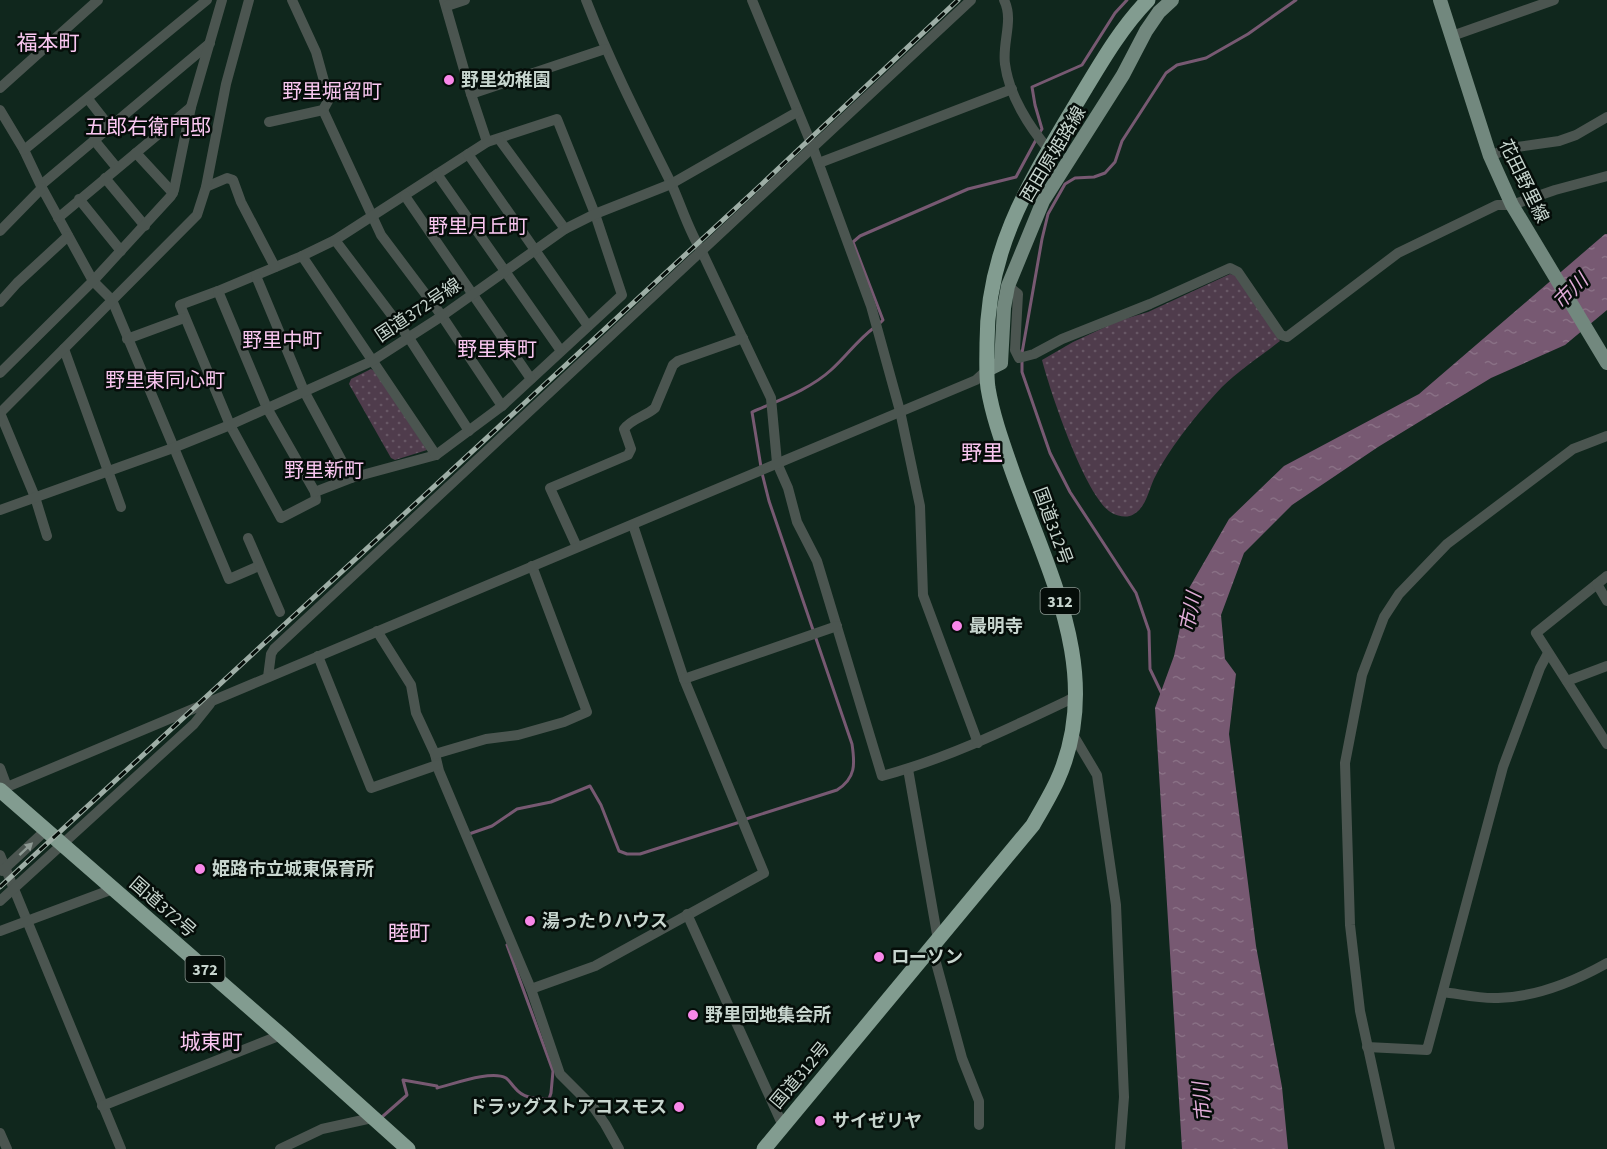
<svg xmlns="http://www.w3.org/2000/svg" width="1607" height="1149" font-family="'Source Sans 3','Noto Sans JP',sans-serif">
<defs>
<pattern id="park-dots" width="8" height="8" patternUnits="userSpaceOnUse" patternTransform="scale(1.5)"><rect width="8" height="8" fill="#4f3c4c"/><path d="M2 2h.1M6 6h.1" fill="none" stroke="#675765" stroke-width="1.8" stroke-linecap="round"/></pattern>
<pattern id="water-ripples" width="26" height="14" patternUnits="userSpaceOnUse" patternTransform="scale(1.5)"><rect width="26" height="14" fill="#775972"/><path d="M2 4q2-2 4 0t4 0M15 11q2-2 4 0t4 0" fill="none" stroke="#897085"/></pattern>
</defs>
<rect width="100%" height="100%" fill="#10271d"/>
<!-- park -->
<g fill="url(#park-dots)">
<path d="M1230,274L1235,275L1280,341C1261,356 1239,370 1222,387C1200,410 1171,446 1156,475C1149,487 1147,507 1134,514C1128,518 1119,517 1112,513C1086,499 1050,391 1042,360L1073,342L1118,321L1148,312Z"/>
<polygon points="371,369 376,372 427,450 395,460 391,458 349,384 351,379"/>
</g>
<!-- water -->
<polygon fill="url(#water-ripples)" points="1605,234 1607,234 1607,310 1565,345 1491,378 1378,447 1292,505 1244,553 1221,615 1225,659 1236,674 1229,734 1256,946 1282,1087 1288,1149 1182,1149 1155,708 1174,656 1188,590 1229,519 1284,466 1419,394"/>
<g fill="none" stroke-linecap="round" stroke-linejoin="round">
<!-- stream -->
<g stroke="#775972" stroke-width="3">
<polyline points="1040,132 1042,129 1035,105 1032,87 1082,65 1115,13 1127,0"/>
<polyline points="880,323 883,320 853,242 860,236 968,189 1016,177 1037,138"/>
<polyline points="1022,353 1042,239 1048,214 1065,184 1075,178 1094,177 1105,173 1115,162 1122,141 1166,73 1177,65 1206,58 1248,34 1296,0"/>
<polyline points="1022,360 1022,372 1050,453 1070,492 1136,593 1149,631 1150,669 1162,694"/>
<path d="M761,467L752,412C779,400 809,390 831,370C847,356 857,340 875,327"/>
<path d="M746,819L837,790C856,778 855,764 852,744L769,501L762,473"/>
<polyline points="469,834 492,826 517,809 551,802 590,786 601,805 619,851 627,854 640,854 740,822"/>
<path d="M382,1117L407,1095L403,1080L437,1086V1088C454,1084 491,1070 506,1078C509,1080 512,1085 515,1088C524,1099 535,1098 549,1099L551,1093L553,1071L507,945"/>
</g>
<!-- minor -->
<g stroke="#4b5550" stroke-width="10">
<polyline points="444,0 471,94 487,142"/>
<path d="M586,0C610,62 640,121 670,181C681,204 688,230 702,252L771,398L777,463L788,488L797,522L817,561L882,776C949,758 1012,727 1075,697"/>
<polyline points="752,0 813,148 871,306 900,411 920,506 923,595 978,743"/>
<path d="M1004,0C1014,20 1002,42 1005,64C1009,95 1029,127 1049,150"/>
<polyline points="447,6 465,0"/>
<polyline points="1452,36 1554,0"/>
<polyline points="0,88 98,0"/>
<polyline points="471,94 605,49"/>
<polyline points="88,99 110,127"/>
<polyline points="0,110 24,150 42,188 93,281 112,300 229,579 259,566"/>
<polyline points="323,110 381,235 442,316 502,406"/>
<polygon points="557,119 595,214 622,295 502,406 436,455 351,478 315,492 316,500 281,518 230,425 180,305 218,291 302,256 335,240 487,142"/>
<polyline points="269,122 323,110 329,99 316,52 292,0"/>
<polyline points="499,139 565,229"/>
<polyline points="94,140 117,168"/>
<polyline points="24,150 207,0"/>
<polyline points="136,153 173,193"/>
<polyline points="468,154 588,326"/>
<polyline points="1490,156 1510,148 1559,141 1576,135 1607,117"/>
<polyline points="819,163 1012,89"/>
<polyline points="437,174 561,351"/>
<polyline points="105,178 145,226"/>
<polyline points="41,185 210,43"/>
<polyline points="206,187 227,178 233,180 241,202 275,267"/>
<polyline points="405,196 531,379"/>
<polyline points="79,199 121,251"/>
<polyline points="58,218 191,107"/>
<polyline points="0,231 42,188"/>
<polyline points="335,240 409,338 469,431"/>
<polyline points="302,256 436,455"/>
<polyline points="256,276 304,391 351,478"/>
<polyline points="1008,286 1018,294 1015,350 1019,358 1034,354 1062,339 1150,304 1230,268 1238,272 1281,335 1287,337 1398,253 1497,205 1512,205 1555,190 1607,176"/>
<polyline points="218,291 267,408 315,492"/>
<polyline points="0,302 17,283 68,236"/>
<polyline points="127,339 184,318"/>
<polyline points="64,349 121,507"/>
<polyline points="0,373 93,281 171,196 174,190 191,107 222,0"/>
<polyline points="0,413 197,215 206,187 226,84 249,0"/>
<polyline points="0,413 35,497 47,536"/>
<polyline points="0,510 173,448 230,425 372,361 442,316 565,229 595,214 671,184 797,112"/>
<polyline points="248,538 280,612"/>
<path d="M577,547L550,488L628,455L631,449L624,429C631,419 646,416 655,408L673,365L678,361L743,338"/>
<polyline points="1607,576 1536,633 1607,744"/>
<polyline points="1597,584 1607,601"/>
<polyline points="377,631 411,685 416,713 435,754 439,771 531,989 595,966 764,873 684,679 633,525"/>
<polyline points="318,656 371,788 437,765"/>
<polyline points="268,677 271,654 274,649 971,0"/>
<polyline points="684,679 837,626"/>
<polyline points="1567,681 1607,666"/>
<polyline points="1072,733 1097,775 1116,905 1124,1097 1120,1149"/>
<polyline points="435,754 486,739 518,735 564,722 587,712 532,566"/>
<polyline points="0,768 7,787"/>
<polyline points="908,769 938,940"/>
<polyline points="0,790 976,380 987,370"/>
<polyline points="0,855 121,1149"/>
<polyline points="2,871 46,830"/>
<polyline points="0,901 194,724 210,704"/>
<polyline points="687,914 783,1126"/>
<polyline points="0,931 113,889"/>
<polyline points="932,948 962,1058 979,1101 979,1125"/>
<polyline points="531,989 560,1074 594,1108 605,1124 619,1149"/>
<path d="M1443,992C1460,994 1480,999 1498,998C1535,997 1575,981 1607,963"/>
<polyline points="1367,1047 1427,1050 1503,767 1540,668 1548,653"/>
<polyline points="102,1106 281,1035"/>
<polyline points="0,1133 7,1149"/>
<polyline points="280,1149 322,1129 372,1118"/>
<polyline points="1390,1149 1360,1011 1350,925 1345,763 1362,675 1384,617 1399,594 1447,544 1573,449 1607,436"/>
</g>
<!-- major -->
<g stroke="#72887e" stroke-width="14">
<polyline points="1440,0 1490,156 1512,205 1607,363"/>
<polyline points="987,370 1001,363 1004,308 1008,286 1043,201 1123,75 1146,31 1159,12 1172,0"/>
</g>
<!-- highway -->
<g stroke="#829c90" stroke-width="15">
<polyline points="0,790 281,1035 408,1149"/>
<path d="M764,1149L1033,825C1041,811 1050,796 1057,781C1105,676 1049,574 1014,476C1004,447 993,418 988,388C986,374 987,358 987,343C987,249 1029,183 1076,104C1098,68 1118,31 1148,0"/>
</g>
<defs>
<polyline id="rail" points="0,887 762,184 958,0"/>
</defs>
<!-- rail casing -->
<use href="#rail" stroke="#9eaea6" stroke-width="5"/>
<!-- rail -->
<use href="#rail" stroke="#050d09" stroke-width="3" stroke-dasharray="9" stroke-linecap="butt"/>
</g>
<!-- one-way arrows -->
<defs><path id="oneway-solid" d="M-6-.8H1V-3.2L6.5 0L1 3.2V.8H-6Z" transform="scale(1.5)"/></defs>
<use fill="#8f9b95" href="#oneway-solid" transform="translate(26 849) rotate(-43)"/>
<!-- markers -->
<g fill="#f987e9" stroke="#050d09" stroke-width="2">
<circle cx="449" cy="80" r="6"/>
<circle cx="957" cy="626" r="6"/>
<circle cx="200" cy="869" r="6"/>
<circle cx="530" cy="921" r="6"/>
<circle cx="879" cy="957" r="6"/>
<circle cx="693" cy="1015" r="6"/>
<circle cx="679" cy="1107" r="6"/>
<circle cx="820" cy="1121" r="6"/>
</g>
<g text-anchor="middle" stroke-width="5" stroke-linejoin="round" paint-order="stroke">
<!-- shield labels -->
<g fill="#050d09" stroke="#8d9993" stroke-width="1.5">
<rect x="1040.5" y="588" width="39" height="26" rx="4.5"/>
<rect x="185.5" y="956" width="39" height="26" rx="4.5"/>
</g>
<g font-size="16" font-weight="bold" fill="#c7d5ce">
<text x="1060" y="607">312</text>
<text x="205" y="975">372</text>
</g>
<!-- poi labels -->
<g font-size="18" font-weight="bold" fill="#c7d5ce" stroke="#050d09" text-anchor="start">
<text x="461" y="86">野里幼稚園</text>
<text x="969" y="632">最明寺</text>
<text x="212" y="875">姫路市立城東保育所</text>
<text x="542" y="927">湯ったりハウス</text>
<text x="891" y="963">ローソン</text>
<text x="705" y="1021">野里団地集会所</text>
<text x="667" y="1113" text-anchor="end">ドラッグストアコスモス</text>
<text x="832" y="1127">サイゼリヤ</text>
</g>
<!-- street labels -->
<g font-size="18" fill="#c7d5ce" stroke="#050d09">
<text transform="translate(1053 154) rotate(-59)" y="6">西田原姫路線</text>
<text transform="translate(1524 181) rotate(64)" y="6">花田野里線</text>
<text transform="translate(418 310) rotate(-34)" y="6">国道372号線</text>
<text transform="translate(1053 526) rotate(70)" y="6">国道312号</text>
<text transform="translate(163 907) rotate(41)" y="6">国道372号</text>
<text transform="translate(800 1075) rotate(-50)" y="6">国道312号</text>
</g>
<!-- neighbourhood labels -->
<g font-size="20" fill="#fac7f1" stroke="#050d09">
<text x="332" y="98">野里堀留町</text>
<text x="478" y="233">野里月丘町</text>
<text x="282" y="347">野里中町</text>
<text x="497" y="356">野里東町</text>
<text x="165" y="387">野里東同心町</text>
<text x="324" y="477">野里新町</text>
</g>
<!-- water labels -->
<g font-size="20" font-style="italic" fill="#e1acd8" stroke="#050d09">
<text transform="translate(1570 291) rotate(-45)" y="7">市川</text>
<text transform="translate(1190 612) rotate(-78)" y="7">市川</text>
<text transform="translate(1202 1102) rotate(-96)" y="7">市川</text>
</g>
<!-- quarter labels -->
<g font-size="21" fill="#fac7f1" stroke="#050d09">
<text x="48" y="50">福本町</text>
<text x="148" y="134">五郎右衛門邸</text>
<text x="982" y="460">野里</text>
<text x="409" y="940">睦町</text>
<text x="211" y="1049">城東町</text>
</g>
</g>
</svg>
